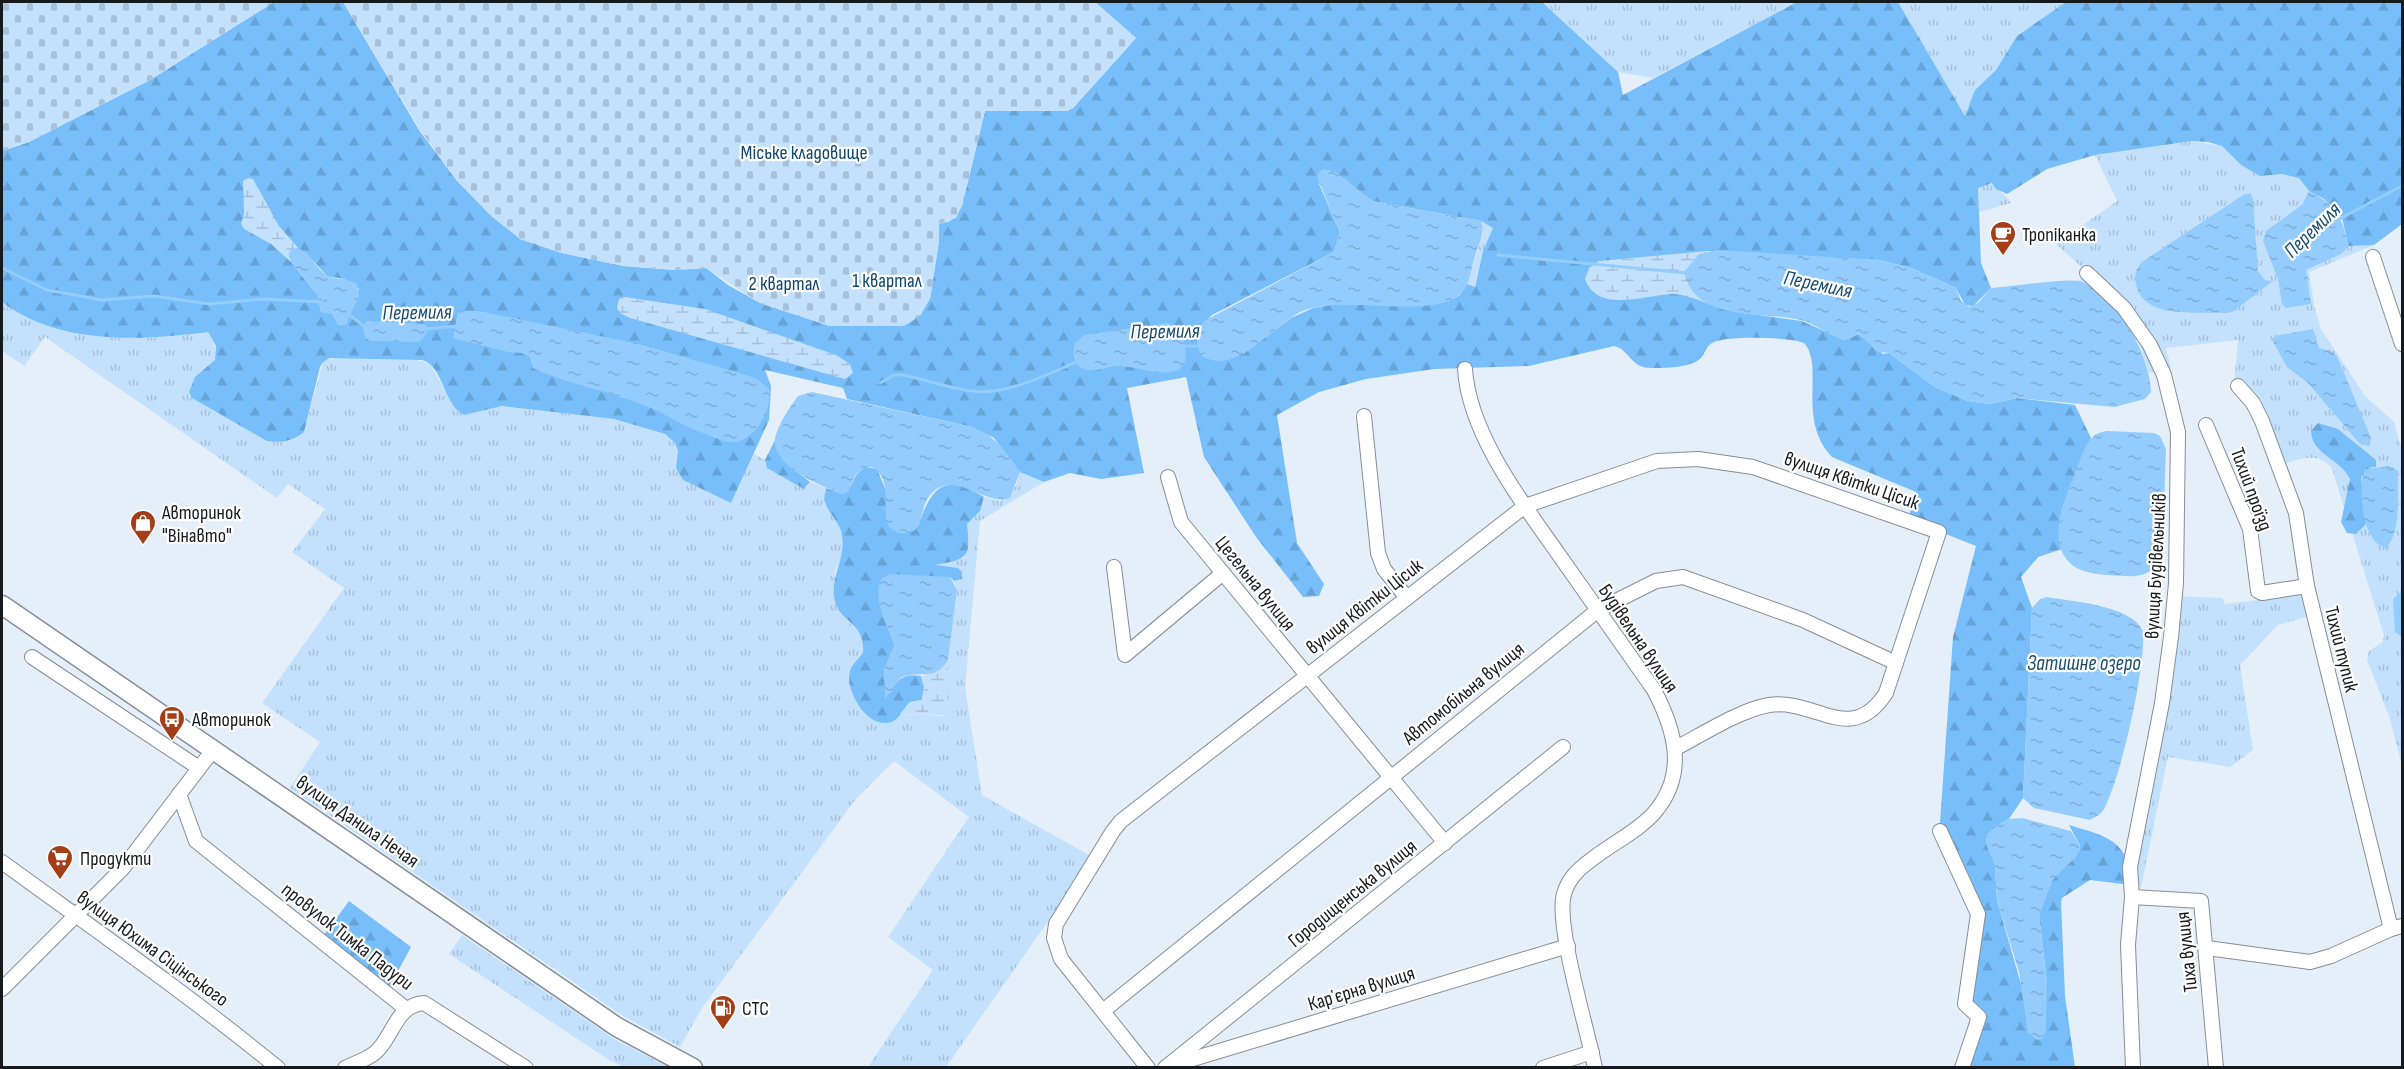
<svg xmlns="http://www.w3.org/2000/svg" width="2404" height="1069" font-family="'Sofia Sans Condensed',sans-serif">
<defs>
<pattern id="grass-tufts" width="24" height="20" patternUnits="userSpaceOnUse" patternTransform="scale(1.5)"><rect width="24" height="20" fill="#c3e1fc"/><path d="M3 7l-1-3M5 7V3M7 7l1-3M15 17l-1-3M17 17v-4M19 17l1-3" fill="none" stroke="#a7c0d8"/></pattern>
<pattern id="forest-firs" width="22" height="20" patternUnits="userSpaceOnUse" patternTransform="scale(1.5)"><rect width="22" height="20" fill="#77befb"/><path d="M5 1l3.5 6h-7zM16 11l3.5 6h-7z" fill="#66a3d7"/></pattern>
<pattern id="wetland-marsh" width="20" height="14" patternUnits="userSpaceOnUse" patternTransform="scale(1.5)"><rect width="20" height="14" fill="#c3e1fc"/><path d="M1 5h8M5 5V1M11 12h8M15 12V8" fill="none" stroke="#a7c0d8"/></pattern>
<pattern id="cemetery-stones" width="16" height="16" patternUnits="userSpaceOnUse" patternTransform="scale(1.5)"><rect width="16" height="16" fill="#c3e1fc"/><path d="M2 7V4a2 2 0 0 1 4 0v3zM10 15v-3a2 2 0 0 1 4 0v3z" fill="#a7c0d8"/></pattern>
<pattern id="water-ripples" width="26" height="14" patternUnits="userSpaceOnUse" patternTransform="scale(1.5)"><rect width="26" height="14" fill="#94ccfd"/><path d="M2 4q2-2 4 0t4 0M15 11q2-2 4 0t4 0" fill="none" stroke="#7fafd8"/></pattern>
</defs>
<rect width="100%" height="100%" fill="#e5eff9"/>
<!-- grass -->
<g fill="url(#grass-tufts)">
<polygon points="1542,2 1797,2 1653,78 1618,72"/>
<polygon points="1898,2 2066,2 2017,36 1996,70 1975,90 1965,116"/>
<path d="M2192,141L2222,146L2241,165L2259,175L2282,174L2299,178L2348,246L2374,245L2309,272L2314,305L2321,329L2365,396L2394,422L2402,450V765L2389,716L2367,660L2369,651L2383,642L2384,635L2332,469C2318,450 2300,460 2280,465L2234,382L2238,340L2166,348L2171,368L2149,373L2139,342L2090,288L2079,281L2087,272L2056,244L2117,201L2095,155Z"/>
<path d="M1992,183C1998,192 2006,193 2011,203L1979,212L1978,188Z"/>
<polygon points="1481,221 1493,228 1483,251 1474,288 1467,284 1483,234"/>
<path d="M2,302C58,344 142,341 208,332C216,347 222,359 205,369L304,432L323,362C338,353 420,354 431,366L458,412L502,406L614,419L665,434L675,443L678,451L676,468L683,480L731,503L754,454L765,460V464L807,487L810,482L826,488L825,505C839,521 847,538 840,560C838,565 834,571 835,577C835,588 838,604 843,614C851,631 865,624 863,652L852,665L868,716L888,722L900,714L942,716L946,714L948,660L957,590L954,581L960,580L963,575L932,565L964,558L969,543L967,524L980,511L984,497L1000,501L1016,486L1020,472L1044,482L980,521L965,687L982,795L1096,859L1056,924L1049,920L946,1067H868L933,970L888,937L969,817L894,761L855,800L702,1008L680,1047L623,1016L290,788L320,742L262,703L344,588L292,552L325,509L288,484L277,498L45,337L24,366L2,351Z"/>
<polygon points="2308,594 2309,616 2278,625 2240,665 2253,750 2230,767 2168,757 2141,887 2131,885 2174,596 2223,598 2224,604"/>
<polygon points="462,935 616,1040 668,1067 624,1067 609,1060 449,954"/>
</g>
<!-- forest -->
<g fill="url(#forest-firs)" fill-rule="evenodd">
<path d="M274,2H343L419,130L457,181L520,239L562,253L623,266L675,270L706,268L728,285L760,303L830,326L930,299L939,241V224L950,221L962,206L985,111H1067L1073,108L1136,38L1095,2H1542L1618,72L1623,95L1797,2H1898L1965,116L1975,90L1996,70L2017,36L2066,2H2402V224L2374,245L2348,246L2342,217L2324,199L2309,191L2299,178L2282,174L2260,176L2241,165L2222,146L2208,142L2192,141L2095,155L2047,169L2007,194L1996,189L1992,183L1978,188L1981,263L1991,288L1973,306L1965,305L1956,288L1911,268L1879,260L1707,251L1704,301L1737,312L1802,321L1844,340L1859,334L1883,354L1889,353L1935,387L1968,401L1990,404L2017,398L2075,405L2091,438L2062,509L2060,521L2062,549L2038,557L2021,577L2032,608L2023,798L2009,819L2000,824L1986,839L1995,866L1997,900L2022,988L2047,983L2039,914L2052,880L2079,851L2080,845L2069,825C2106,836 2130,840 2131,885L2090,880L2062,898L2061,902L2065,996L2075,1067H1962L1979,1017L1965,1004L1977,922L1940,831V823L1953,637L1976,546L1908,519L1916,492L1832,457C1796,420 1825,365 1804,343C1791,337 1724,335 1712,343C1706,346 1705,353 1701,358C1691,368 1665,368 1652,368C1629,368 1631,350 1614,346L1529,366L1434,369L1366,379L1319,392L1277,415L1297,543L1324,584L1319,596L1303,597L1256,537L1204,457L1186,377L1127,388L1144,473L1101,479L1070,473L1044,482L1020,472L994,438L972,427L847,399L843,388L765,370L771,386L769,420L731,503L683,480L676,468L678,451L675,443L665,434L614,419L502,406L464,415C443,405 444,366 422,360L330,358L323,362L320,367L304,432C293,441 281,443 267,441L192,398L189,392L195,377L215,360L216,346L208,332C140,341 59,345 2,302V151L29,142L150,80ZM1335,172L1372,201L1481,221L1493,228L1483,251L1475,287L1467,284L1459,296L1426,305L1335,304L1313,308L1291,318L1243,354L1197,340L1199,329L1212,315L1334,252L1340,232L1319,184ZM295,248L306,253L327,276L344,279L359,289L346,324L338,325L332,313L321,312L318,296L292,263Z"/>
<path d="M2318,423L2338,429L2376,460V467H2371L2361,477L2366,524L2356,534L2347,533L2341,522L2350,479C2341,459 2312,455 2311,431Z"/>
<path d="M775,440C777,460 796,470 810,482L804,489L767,468L765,460Z"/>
<path d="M866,467L877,469L886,491V520L918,526C932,487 943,472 984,497L980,511L967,524C971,558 968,559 935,565L958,568L962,572V579L954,581L950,577L883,616L895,645L884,670L886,693H890C897,678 905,673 921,676L924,687L922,700L910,702C905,707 901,716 895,720C871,735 844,692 850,671C852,663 859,659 863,652C865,622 841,624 835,601C829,578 846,559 842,536C840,521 827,513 824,499L826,488L843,494C854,488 852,473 866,467Z"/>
<polygon points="349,901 411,947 386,993 321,939"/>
</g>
<!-- wetland -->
<g fill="url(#wetland-marsh)">
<polygon points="248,178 253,179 279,226 299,249 295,248 289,256 292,263 271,244 244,229 241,224 244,213 243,181"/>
<path d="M1707,251L1704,301L1714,306C1701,301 1687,295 1674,294C1647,294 1598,315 1585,279L1589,268L1599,261Z"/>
<polygon points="625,297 705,309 836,355 850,364 853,373 845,379 630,318 620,313 617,308 619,299"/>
<polygon points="948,660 947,711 944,715 900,714 910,702 922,700 924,687 921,676 938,671"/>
</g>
<!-- cemetery -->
<g fill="url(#cemetery-stones)">
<polygon points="2,2 274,2 150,80 29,142 2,151"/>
<polygon points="343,2 1095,2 1136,38 1073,108 1067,111 985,111 962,206 956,218 939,224 939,241 930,299 920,316 904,326 830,326 760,303 706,268 675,270 623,266 562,253 520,239 491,216 457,181 420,130"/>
</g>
<!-- water -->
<g fill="url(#water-ripples)">
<path d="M1324,169L1335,172L1372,201L1481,221C1486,234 1477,247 1474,260C1470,273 1469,288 1458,296C1428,319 1346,295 1305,310C1275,321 1237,378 1202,356C1194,343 1196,332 1204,321L1334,252L1340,232L1317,177L1319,172Z"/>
<path d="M2309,191C2337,206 2342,216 2348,246L2341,254L2306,270L2311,304L2286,308L2282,304L2278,279L2263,241L2266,231L2302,205Z"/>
<path d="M2251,193L2253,200L2258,271L2265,280L2273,281L2234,311L2227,313C2199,311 2142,320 2136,284C2134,275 2136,268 2142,262L2243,195Z"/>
<path d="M291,249C308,245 313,266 325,274C335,281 347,277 357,284L359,296L346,324L338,325L332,314L321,312L318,296L292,263L289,253Z"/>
<path d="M1718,250L1879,260L1911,268L1956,288L1961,301L1969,307L1978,303L1991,288C2009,287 2064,278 2079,281C2115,289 2151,357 2151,392L2145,399L2114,407L2017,398L1990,404L1968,401L1935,387L1889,353L1878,352L1859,334L1844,340C1829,336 1816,324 1801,320C1764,311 1695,323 1684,272L1699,254Z"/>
<path d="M458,311H479L639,344L756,378L769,389C774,407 754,441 735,442C723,443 710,435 700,432C681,425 664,413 646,406C609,391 570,385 533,368L530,357L522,353L508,352L453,338Z"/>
<polygon points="366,321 425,324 429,329 422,340 418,342 370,341 365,338 363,327"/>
<path d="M1168,323C1184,330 1187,346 1185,362L1179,370C1158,377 1140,367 1119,366C1107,365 1093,375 1082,368C1073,363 1072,352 1075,343L1084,335Z"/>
<polygon points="2313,329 2319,348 2333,352 2337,356 2371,438 2369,446 2359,443 2308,383 2287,367 2272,340 2275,336"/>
<path d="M812,392L972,427C996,436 1006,452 1020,472L1010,498C984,507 954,467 930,495C922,504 923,520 915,530C905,537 888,533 886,519C884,501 891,478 872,467C857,467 853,478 849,491L843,494C823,487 775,468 775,442C775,428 790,407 798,396Z"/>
<path d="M2107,431L2154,433L2160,436L2166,449L2162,557C2154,573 2142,577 2124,576C2109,575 2083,575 2071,564C2044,540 2067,495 2077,468C2081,459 2084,446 2091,439C2095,434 2100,432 2107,431Z"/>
<path d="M2390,466L2398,471C2397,493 2402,531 2386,548C2362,543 2357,488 2365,469Z"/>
<path d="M891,574L950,577L957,590L948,660C935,682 919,670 901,677L885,699L884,670L895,645C889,626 870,597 882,578Z"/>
<polygon points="2400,593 2402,593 2402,637 2395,632 2393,599"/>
<path d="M2047,597C2074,602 2131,605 2143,631C2146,667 2121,777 2104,809C2101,815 2095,817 2090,820L2034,808L2023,798L2032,608L2040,599Z"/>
<polygon points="2022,818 2071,831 2080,845 2077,856 2052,880 2039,914 2047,983 2046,1031 2042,1039 2037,1040 2028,1033 2019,972 1997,900 1995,866 1986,844 1987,834 2000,824 2009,819"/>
</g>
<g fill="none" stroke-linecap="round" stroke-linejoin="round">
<!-- stream -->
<g stroke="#94ccfd" stroke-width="3">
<polyline points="2341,218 2402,186"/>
<polyline points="1498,255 1687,273"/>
<polyline points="2,268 47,290 102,300 154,296 209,304 264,299 323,302"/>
<polyline points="347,313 365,327"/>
<polyline points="425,329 457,326"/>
<polyline points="1181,346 1199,346"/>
<path d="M880,383L894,375H903C926,380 949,388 972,391C1007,396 1047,374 1079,361"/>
</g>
<defs>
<g id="minor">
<polyline points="2373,257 2402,344"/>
<polyline points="2087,273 2124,308 2150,345 2164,375 2178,432 2176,583 2171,637 2162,703 2130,867 2132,897 2128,945 2133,1068"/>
<path d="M1465,369C1469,436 1527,509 1564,562C1594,605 1624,647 1654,690C1675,730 1688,774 1654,813C1640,829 1617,841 1599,854C1584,865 1569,875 1564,894C1555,924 1588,1031 1595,1068"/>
<polyline points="2238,386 2253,403 2262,421 2296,513 2307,586 2391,929"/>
<polyline points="1364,416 1378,553 1384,569 1407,598"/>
<polyline points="2206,425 2250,529 2258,591 2262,593 2307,586"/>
<polyline points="1168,477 1181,522 1445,843"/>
<polyline points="1114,567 1125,655 1223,573"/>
<polyline points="32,657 199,768"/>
<polyline points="179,794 196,841 405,1008"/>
<polyline points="1940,831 1978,914 1965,1004 1979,1017 1962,1068"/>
<path d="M2,862C94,929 189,995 278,1068"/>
<polyline points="2132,897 2201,901 2216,1068"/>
<polyline points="2207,948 2310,962 2331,956 2391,929 2402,926"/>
<polyline points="2,989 123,868 213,750"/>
<polyline points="1103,1011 1598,610 1656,581 1683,577 1803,620 1896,663"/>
<polyline points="1173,1065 1568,946"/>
<path d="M345,1068C355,1063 368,1059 376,1052C394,1035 396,1005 424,1003L526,1068"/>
<path d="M1148,1068L1061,959L1054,938L1056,924L1113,831L1121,821L1525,506L1657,461L1698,459L1753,467L1939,532L1886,693C1851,747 1816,698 1769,705C1740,710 1703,734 1676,748"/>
<polyline points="1165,1068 1563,747"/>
<polyline points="1543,1068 1592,1052"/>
</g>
<polyline id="major" points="2,605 617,1027 693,1068"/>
</defs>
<!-- minor casing -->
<use href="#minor" stroke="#848e97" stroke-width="16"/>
<!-- major casing -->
<use href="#major" stroke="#848e97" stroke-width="21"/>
<!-- minor -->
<use href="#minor" stroke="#fff" stroke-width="14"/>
<!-- major -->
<use href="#major" stroke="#fff" stroke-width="18"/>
</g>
<!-- icons -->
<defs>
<symbol id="cafe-pin" viewBox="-11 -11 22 30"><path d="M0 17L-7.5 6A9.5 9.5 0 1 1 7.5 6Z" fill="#a43e18" stroke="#fff"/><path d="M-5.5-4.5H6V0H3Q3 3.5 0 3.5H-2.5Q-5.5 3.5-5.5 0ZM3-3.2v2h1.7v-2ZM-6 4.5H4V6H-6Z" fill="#fff"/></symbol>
<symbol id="shop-pin" viewBox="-11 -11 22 30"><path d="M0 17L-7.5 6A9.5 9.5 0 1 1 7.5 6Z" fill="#a43e18" stroke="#fff"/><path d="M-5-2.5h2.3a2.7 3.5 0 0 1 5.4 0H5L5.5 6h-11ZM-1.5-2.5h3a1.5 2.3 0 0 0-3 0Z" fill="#fff"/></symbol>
<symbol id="bus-pin" viewBox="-11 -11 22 30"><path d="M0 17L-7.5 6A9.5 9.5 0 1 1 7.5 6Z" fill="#a43e18" stroke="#fff"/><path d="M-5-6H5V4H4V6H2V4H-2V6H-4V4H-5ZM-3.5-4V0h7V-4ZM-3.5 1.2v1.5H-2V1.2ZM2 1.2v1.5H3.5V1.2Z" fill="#fff"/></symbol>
<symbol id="supermarket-pin" viewBox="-11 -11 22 30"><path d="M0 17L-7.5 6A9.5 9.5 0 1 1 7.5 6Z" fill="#a43e18" stroke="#fff"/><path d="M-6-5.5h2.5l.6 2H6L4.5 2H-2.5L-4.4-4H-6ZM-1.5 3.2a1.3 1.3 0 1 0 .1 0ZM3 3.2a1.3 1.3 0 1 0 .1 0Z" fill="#fff"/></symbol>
<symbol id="fuel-pin" viewBox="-11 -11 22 30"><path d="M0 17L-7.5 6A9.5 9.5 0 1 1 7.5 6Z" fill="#a43e18" stroke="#fff"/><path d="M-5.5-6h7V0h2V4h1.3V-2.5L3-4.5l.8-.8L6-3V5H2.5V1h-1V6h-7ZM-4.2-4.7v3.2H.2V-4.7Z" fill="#fff"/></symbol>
</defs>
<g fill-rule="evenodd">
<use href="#cafe-pin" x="1988" y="219" width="30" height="40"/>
<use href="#shop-pin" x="128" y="508" width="30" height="40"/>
<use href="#bus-pin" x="157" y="704" width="30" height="40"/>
<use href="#supermarket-pin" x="45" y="843" width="30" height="40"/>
<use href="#fuel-pin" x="708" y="993" width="30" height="40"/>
</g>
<g text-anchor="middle" stroke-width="4.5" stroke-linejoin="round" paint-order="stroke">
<!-- park labels -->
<g font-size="20" fill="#10456d" stroke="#fff">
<text x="804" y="159">Міське кладовище</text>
<text x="887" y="287">1 квартал</text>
<text x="784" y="290">2 квартал</text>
</g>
<!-- poi labels -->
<g font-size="20" fill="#161a1d" stroke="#fff" text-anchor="start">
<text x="2022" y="241">Тропіканка</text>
<text x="162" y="519">Авторинок<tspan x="162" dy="23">"Вінавто"</tspan></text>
<text x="192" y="726">Авторинок</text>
<text x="80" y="865">Продукти</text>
<text x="742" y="1015">СТС</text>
</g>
<!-- street labels -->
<g font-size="20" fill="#161a1d" stroke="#fff">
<text transform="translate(1852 480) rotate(19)" y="7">вулиця Квітки Цісик</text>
<text transform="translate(2252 489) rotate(70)" y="7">Тихий проїзд</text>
<text transform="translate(2155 566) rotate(-87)" y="7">вулиця Будівельників</text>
<text transform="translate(1256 583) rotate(51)" y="7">Цегельна вулиця</text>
<text transform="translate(1364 606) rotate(-38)" y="7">вулиця Квітки Цісик</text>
<text transform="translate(1639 638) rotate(56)" y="7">Будівельна вулиця</text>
<text transform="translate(2342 649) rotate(76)" y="7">Тихий тупик</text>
<text transform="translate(1463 693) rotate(-39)" y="7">Автомобільна вулиця</text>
<text transform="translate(358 821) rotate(35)" y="7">вулиця Данила Нечая</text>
<text transform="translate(1352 893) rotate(-39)" y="7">Городищенська вулиця</text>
<text transform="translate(348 936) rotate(38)" y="7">провулок Тимка Падури</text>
<text transform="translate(153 948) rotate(36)" y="7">вулиця Юхима Сіцінського</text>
<text transform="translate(2186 952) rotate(-96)" y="7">Тиха вулиця</text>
<text transform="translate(1361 988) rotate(-17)" y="7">Карʼєрна вулиця</text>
</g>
<!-- water labels -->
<g font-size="21" font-style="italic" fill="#174b72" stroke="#fff">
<text transform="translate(2312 230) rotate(-44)" y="7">Перемиля</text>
<text transform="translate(1818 284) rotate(12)" y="7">Перемиля</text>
<text transform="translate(417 312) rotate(-1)" y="7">Перемиля</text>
<text transform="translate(1165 331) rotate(-1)" y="7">Перемиля</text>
<text x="2084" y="670">Затишне озеро</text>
</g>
</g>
<!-- border -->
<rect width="2404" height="1069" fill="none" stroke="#161a1d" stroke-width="6"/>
</svg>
